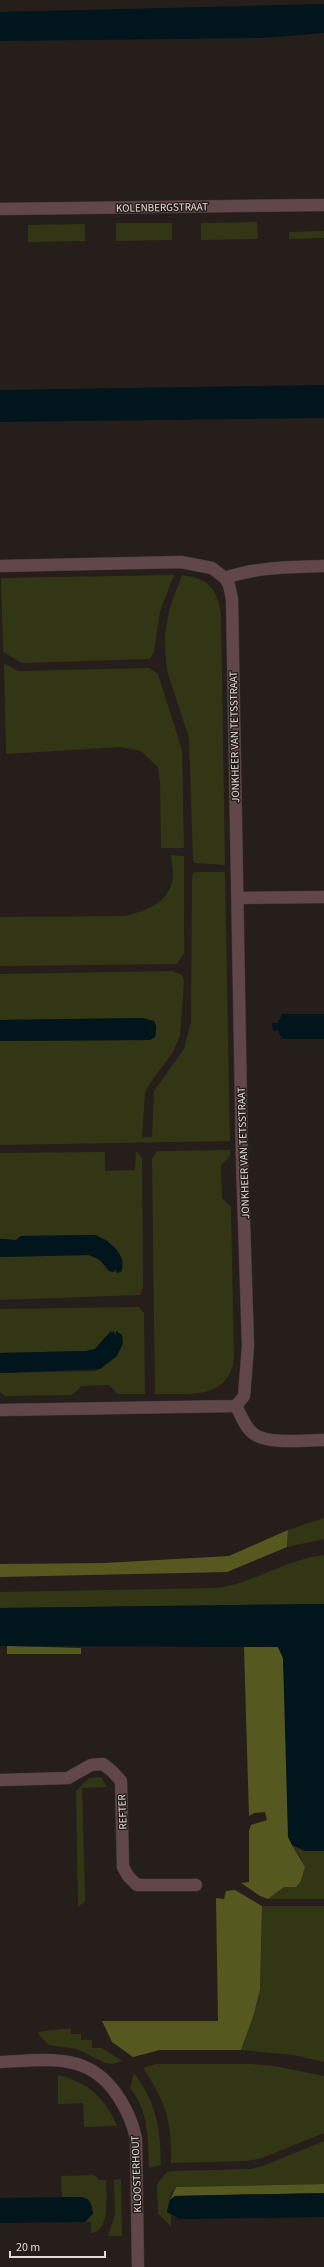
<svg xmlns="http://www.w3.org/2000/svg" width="324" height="2267" font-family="'Source Sans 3',sans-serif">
<rect width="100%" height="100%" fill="#261e1b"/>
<!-- green -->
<g fill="#333614">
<polygon points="257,222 258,239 201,240 201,223"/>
<polygon points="116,223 172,223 172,240 116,241"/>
<polygon points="85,224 85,241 28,242 28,225"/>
<polygon points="324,231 324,238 289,239 289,232"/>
<polygon points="174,575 160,611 154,652 150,659 22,663 3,652 1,578"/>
<path d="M182,575C208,578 217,588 221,614L225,865L195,863L193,860L189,738L168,674L166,663L165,634L170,607Z"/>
<polygon points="4,663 18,671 149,668 158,674 182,750 184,848 161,848 160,782 158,767 141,751 121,747 6,754"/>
<path d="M171,855L184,856V953L177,964L0,966V917L124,916C145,912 170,902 173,878C173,871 172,863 171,855Z"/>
<polygon points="196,872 225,872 230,1141 0,1145 0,1041 150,1040 156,1035 156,1026 142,1018 0,1020 0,974 172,971 182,975 184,981 180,1036 173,1052 148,1086 145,1093 142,1137 152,1137 154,1091 184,1049 191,1022 192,879 193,873"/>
<path d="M230,1150V1156L221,1165L222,1198L231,1207L234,1362C224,1401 187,1393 155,1394L152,1159L157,1151Z"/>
<polygon points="136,1151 142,1158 143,1287 140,1295 0,1300 0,1257 89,1255 100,1260 109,1271 116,1269 116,1272 118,1273 108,1241 95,1235 21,1236 16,1240 0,1239 0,1153 105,1152 105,1171 135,1170"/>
<polygon points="135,1307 139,1307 144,1313 145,1394 118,1394 109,1385 81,1386 72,1395 5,1396 0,1392 0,1373 96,1371 117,1356 116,1331 116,1335 106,1336 95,1349 86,1351 0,1353 0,1309"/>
<polygon points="324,1518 324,1539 287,1547 288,1530"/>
<path d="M324,1555V1604L0,1608V1592L216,1588C255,1583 284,1560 324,1555Z"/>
<polygon points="101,1777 107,1787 82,1788 85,1891 85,1901 78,1907 76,1791 89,1778"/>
<path d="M292,1845L305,1851H324V1899H268L284,1887L301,1881C308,1866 301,1857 292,1845Z"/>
<polygon points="262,1906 324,1906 324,2062 293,2055 241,2050 254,2014 260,1989"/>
<polygon points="61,2029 71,2029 71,2034 81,2034 81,2040 92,2040 92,2048 102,2048 122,2061 113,2064 105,2063 77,2049 49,2045 39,2035 38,2032"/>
<path d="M156,2064H250L275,2066L324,2076V2133L262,2158L248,2161L171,2163C172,2122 166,2102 143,2068Z"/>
<path d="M134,2073C157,2104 160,2127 161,2165L149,2168C148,2140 149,2111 130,2088Z"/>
<path d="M58,2075C87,2082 106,2098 117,2126L84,2127L83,2103L58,2104Z"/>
<polygon points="324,2141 324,2184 176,2187 171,2193 167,2212 171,2214 171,2226 158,2214 157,2184 167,2172 174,2171 251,2169 265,2165"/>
<path d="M94,2175L99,2180H106C106,2193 111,2232 91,2233V2222H85L89,2219L82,2197H62L61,2176Z"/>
<polygon points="121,2179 122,2236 108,2236 115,2215 114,2180"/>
</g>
<!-- forest -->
<g fill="#55591f">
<polygon points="288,1530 287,1547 227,1572 0,1577 0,1564 104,1563 229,1556"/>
<polygon points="7,1646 81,1648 81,1654 7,1654"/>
<polygon points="269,1646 278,1647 283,1658 292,1845 305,1867 301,1881 296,1887 284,1887 268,1899 260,1896 241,1883 249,1882 249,1831 251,1825 267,1820 265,1812 254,1813 249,1816 244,1647"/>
<polygon points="235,1890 262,1906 260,1989 254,2014 241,2050 160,2050 133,2057 112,2042 102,2021 218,2021 216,1898 224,1899 226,1891"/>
<polygon points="324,2184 324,2193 175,2196 170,2200 176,2187"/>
</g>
<!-- water -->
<g fill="#01151d">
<polygon points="324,4 324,33 263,38 0,41 0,12"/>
<polygon points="324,385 324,418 0,422 0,390"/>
<polygon points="282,1014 324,1014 324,1039 282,1039 278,1030 273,1031 272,1023 278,1023"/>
<polygon points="142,1018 154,1021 156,1026 155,1037 150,1040 0,1041 0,1020"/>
<path d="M95,1235C110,1241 128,1255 121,1272L117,1273L116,1269L114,1272L109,1271L100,1260L89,1255L0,1257V1239L16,1240L21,1236Z"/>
<polygon points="111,1331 112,1334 113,1331 116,1335 116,1331 122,1335 123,1343 117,1356 100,1369 0,1373 0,1353 86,1351 95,1349"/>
<polygon points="324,1604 324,1851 305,1851 292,1845 288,1837 283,1658 278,1647 0,1646 0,1608"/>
<polygon points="324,2193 324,2217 180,2219 167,2212 170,2200 175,2196"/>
<path d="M82,2197C91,2199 92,2205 93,2214L85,2222L0,2223V2198Z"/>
</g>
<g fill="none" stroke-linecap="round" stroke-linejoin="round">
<defs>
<g id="minor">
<polyline points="0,209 324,205"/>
<polyline points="0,566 181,562 212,568 225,578 229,585 232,599 242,1160 248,1346 244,1396 236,1406 0,1410"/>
<path d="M225,578C257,567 290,567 324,566"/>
<polyline points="238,898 324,897"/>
<path d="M236,1406C241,1415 245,1428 254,1434C269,1445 306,1440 324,1440"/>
<polyline points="0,1780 68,1778 91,1765 103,1764 112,1771 121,1781 123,1867 128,1876 137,1885 196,1885"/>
<path d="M0,2062C25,2061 53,2057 77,2064C109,2073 129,2108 136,2138L138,2267"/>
</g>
</defs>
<!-- minor casing -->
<use href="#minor" stroke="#403836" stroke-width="13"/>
<!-- minor -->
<use href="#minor" stroke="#61474a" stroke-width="12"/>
</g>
<g text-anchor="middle" stroke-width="3" stroke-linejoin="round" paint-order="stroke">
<!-- street labels -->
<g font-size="11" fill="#e0dbd9" stroke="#261e1b">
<text transform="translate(162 207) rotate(-1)" y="4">KOLENBERGSTRAAT</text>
<text transform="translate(234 737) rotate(-91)" y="4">JONKHEER VAN TETSSTRAAT</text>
<text transform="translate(243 1153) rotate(-92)" y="4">JONKHEER VAN TETSSTRAAT</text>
<text transform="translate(122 1812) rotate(-92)" y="4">REFTER</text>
<text transform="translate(136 2174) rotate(-92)" y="4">KLOOSTERHOUT</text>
</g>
</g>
<!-- scale -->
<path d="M10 2251v6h95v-6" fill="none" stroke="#e0dbd9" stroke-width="2"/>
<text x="16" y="2251" font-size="12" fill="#e0dbd9" stroke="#261e1b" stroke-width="3" paint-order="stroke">20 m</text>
</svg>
